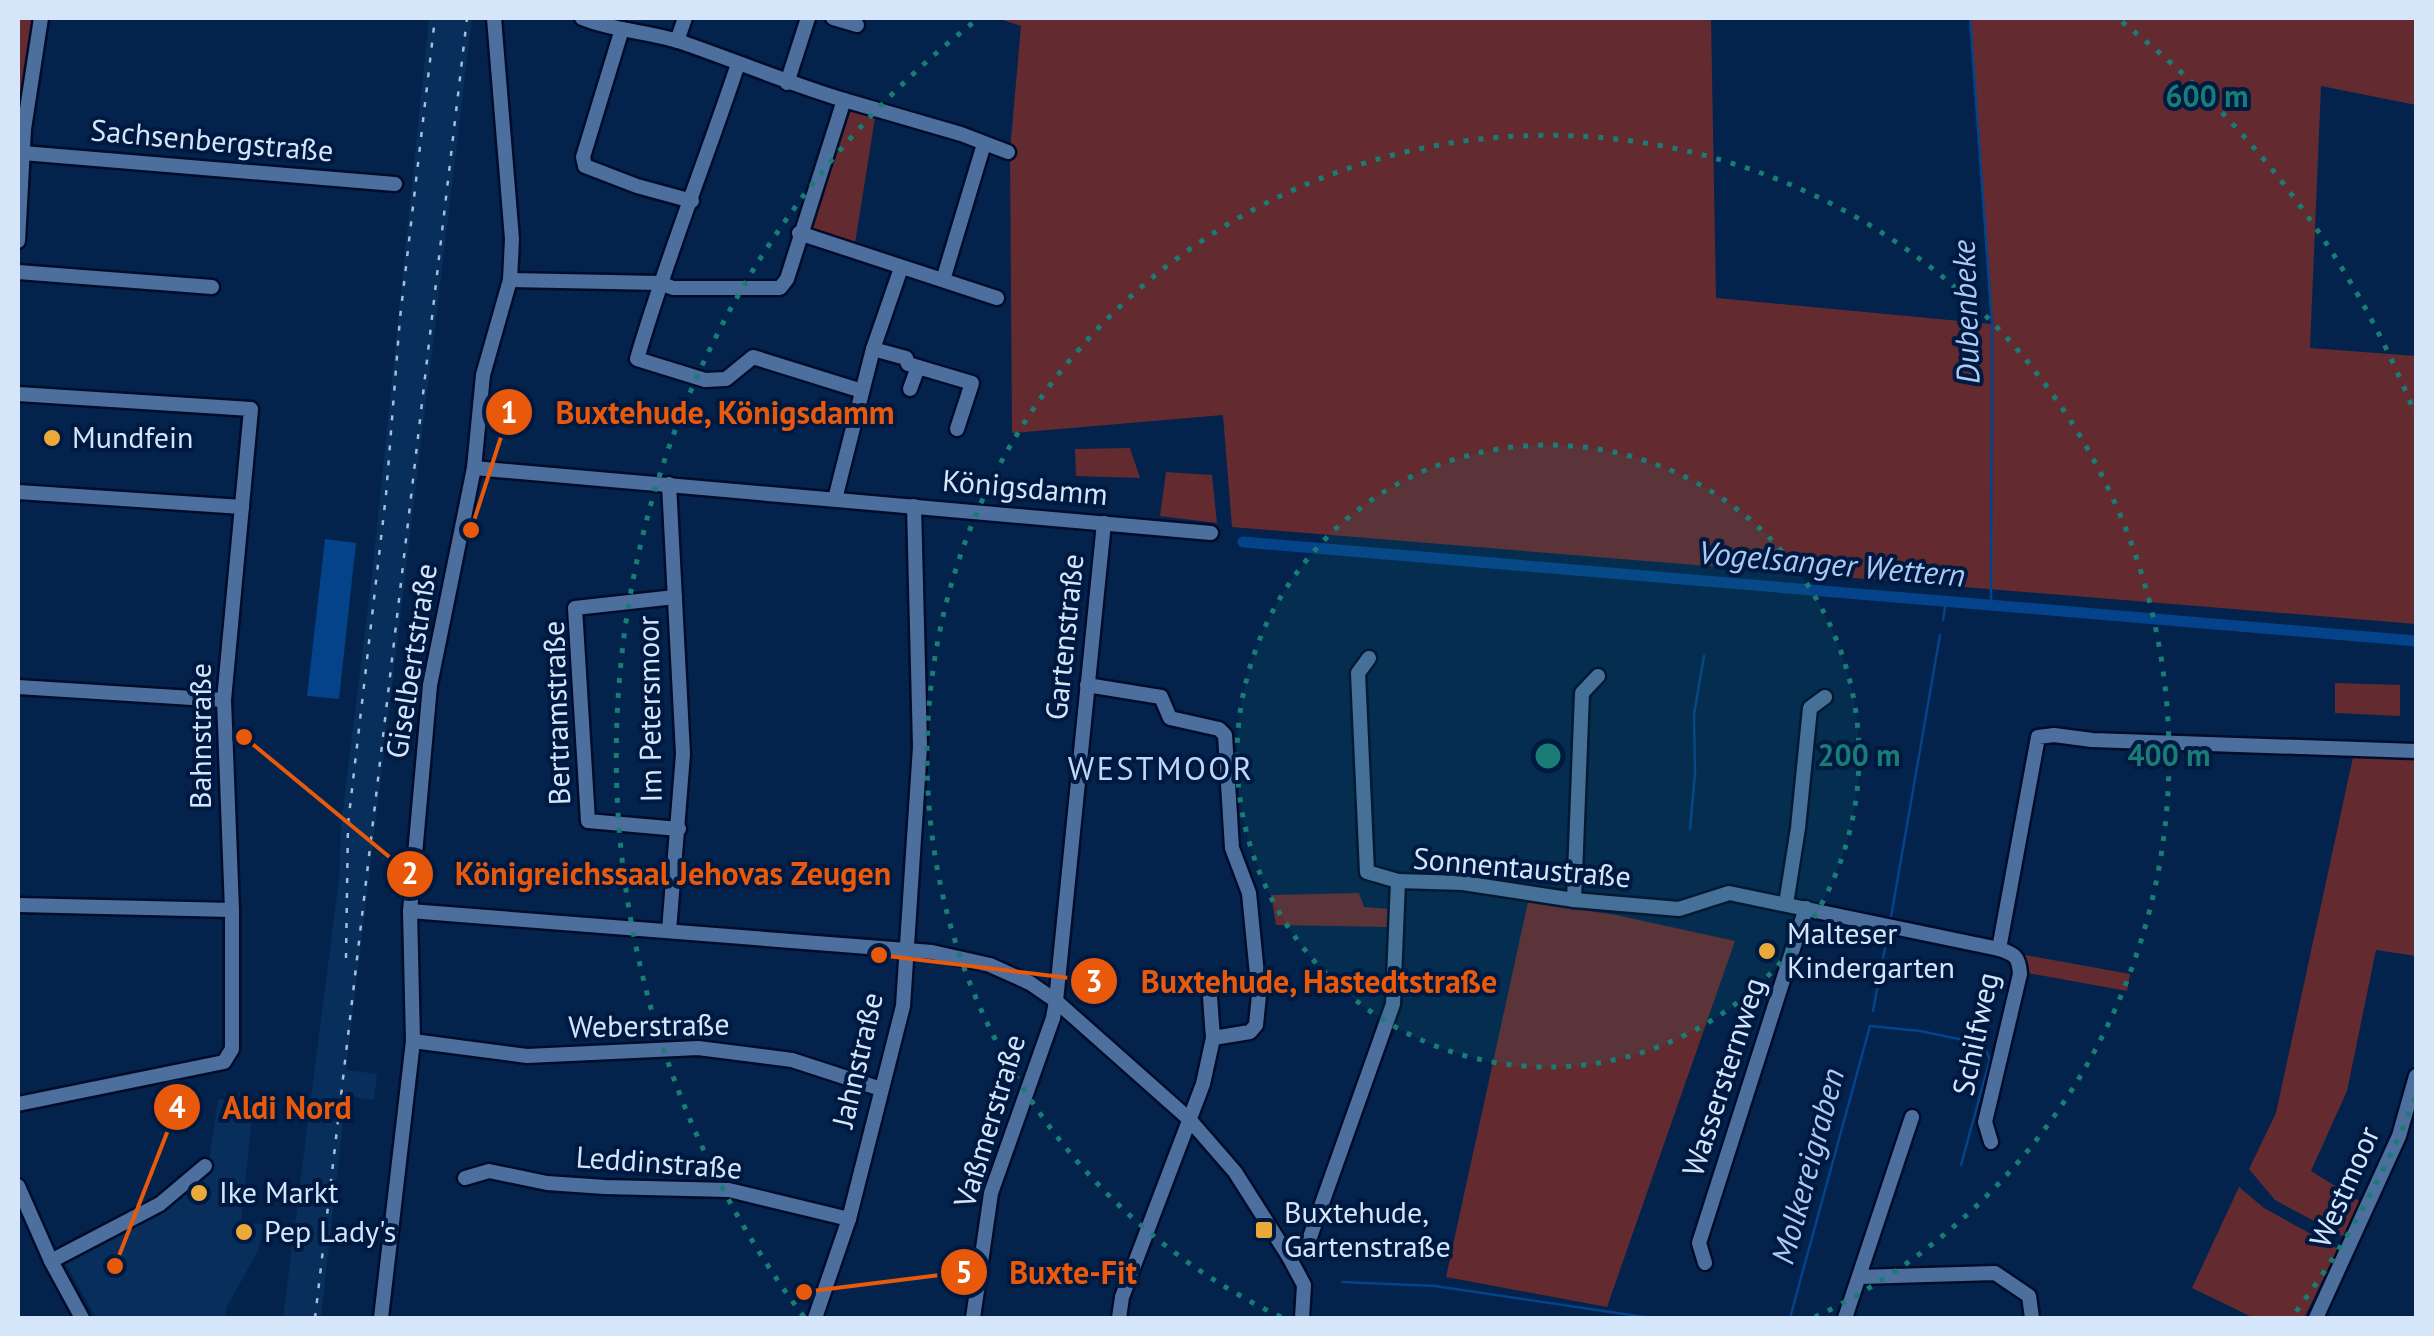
<svg xmlns="http://www.w3.org/2000/svg" width="2434" height="1336" font-family="'PT Sans',sans-serif">
<rect width="100%" height="100%" fill="#03234c"/>
<!-- built -->
<g fill="#082e5c">
<polygon points="429,18 472,18 346,1070 377,1074 374,1100 346,1096 321,1318 283,1318 339,878 341,825 372,575"/>
<polygon points="218,1099 254,1101 241,1221 264,1225 258,1251 226,1308 226,1318 96,1318 58,1250 156,1200 209,1161"/>
</g>
<!-- green -->
<g fill="#632b30">
<polygon points="18,18 39,18 18,184"/>
<polygon points="997,18 1711,18 1716,298 1991,324 1970,18 2416,18 2416,105 2321,86 2310,348 2416,356 2416,624 1232,527 1223,415 1012,433 1010,151 1021,26"/>
<polygon points="845,109 875,118 855,243 808,227"/>
<polygon points="1130,448 1140,478 1076,476 1075,449"/>
<polygon points="1166,472 1212,475 1217,523 1160,516"/>
<polygon points="2335,683 2400,685 2400,716 2335,713"/>
<polygon points="2355,748 2416,754 2416,956 2376,950 2347,1091 2311,1171 2361,1202 2344,1237 2275,1200 2249,1169 2276,1113"/>
<polygon points="1359,893 1364,907 1390,909 1390,927 1276,925 1271,895"/>
<polygon points="1528,902 1616,915 1735,941 1607,1307 1446,1277"/>
<polygon points="2025,955 2130,974 2127,991 2022,972"/>
<polygon points="2239,1187 2264,1208 2338,1249 2304,1318 2254,1318 2192,1288"/>
</g>
<!-- water -->
<polygon fill="#044289" points="325,539 356,543 339,699 307,696"/>
<g fill="none" stroke-linecap="round" stroke-linejoin="round">
<!-- stream -->
<g stroke="#044289" stroke-width="2.5">
<polyline points="1970,18 1992,324 1991,605"/>
<polyline points="1943,620 1946,602"/>
<polyline points="1690,829 1695,773 1694,714 1704,656"/>
<polyline points="1891,917 1940,635"/>
<polyline points="1873,1011 1887,937"/>
<polyline points="1342,1282 1435,1286 1651,1318"/>
<polyline points="1790,1318 1870,1026 1920,1031 1983,1044 1990,1059 1961,1165"/>
</g>
<!-- canal -->
<polyline stroke="#044289" stroke-width="11" points="1243,542 2416,641"/>
<defs>
<g id="minor">
<polyline points="833,18 857,25"/>
<polyline points="622,29 583,157 585,166 637,186 692,201"/>
<polyline points="677,41 685,18"/>
<path d="M738,64C705,163 666,259 637,359L705,380L726,379L753,357L862,391"/>
<polyline points="787,83 808,18"/>
<polyline points="844,100 961,134 1008,152"/>
<polyline points="23,153 395,184"/>
<polyline points="799,233 997,298"/>
<polyline points="18,241 24,129 41,18"/>
<polyline points="18,272 212,287"/>
<path d="M510,280L660,283L673,288H780L787,279L844,100C788,83 736,61 681,42C648,31 614,31 582,18"/>
<polyline points="943,280 984,144"/>
<polyline points="873,349 906,358 908,364 972,383 957,429"/>
<polyline points="910,389 918,367"/>
<polyline points="18,394 251,409 224,700 232,910 232,1049 224,1062 18,1104"/>
<polyline points="474,468 1211,533"/>
<polyline points="18,492 242,507"/>
<polyline points="835,499 873,349 901,268"/>
<polyline points="675,597 575,608 588,821 679,829"/>
<polyline points="1369,658 1358,673 1367,872 1398,881"/>
<polyline points="1087,685 1161,697 1170,718 1219,729 1225,735 1232,848 1249,893 1259,995 1256,1025 1250,1032 1213,1038"/>
<polyline points="18,687 224,700"/>
<polyline points="1574,900 1582,693 1598,676"/>
<polyline points="1786,904 1798,828 1810,708 1825,697"/>
<polyline points="18,905 232,910"/>
<polyline points="410,911 932,952 990,965 1030,983 1056,1001 1189,1119 1235,1172 1289,1257 1304,1285 1302,1318"/>
<polyline points="669,931 683,754 669,484"/>
<polyline points="413,1041 527,1056 698,1048 792,1060 881,1089"/>
<path d="M1991,1142L1985,1122L2020,974C2019,957 2015,954 1999,949"/>
<polyline points="465,1178 489,1171 547,1183 605,1187 729,1190 849,1219"/>
<polyline points="18,1186 51,1261 82,1318"/>
<polyline points="1289,1257 1309,1240 1393,1004 1398,881 1463,883 1574,900 1679,909 1729,893 1999,949 2038,737 2054,735 2092,740 2416,751"/>
<polyline points="51,1261 160,1204 205,1166"/>
<polyline points="1705,1263 1699,1243 1806,908"/>
<polyline points="1859,1277 1995,1273 2029,1296 2032,1318"/>
<polyline points="381,1318 413,1041 410,911 430,685 474,468 483,375 510,280 512,239 494,18"/>
<polyline points="815,1318 849,1219 903,1006 920,747 914,506"/>
<polyline points="973,1318 991,1193 1053,1018 1056,1001 1104,523"/>
<polyline points="1119,1318 1122,1297 1203,1084 1213,1038 1209,983"/>
<polyline points="1845,1318 1912,1117"/>
<polyline points="2316,1318 2399,1136 2416,1076"/>
</g>
</defs>
<!-- minor casing -->
<use href="#minor" stroke="#000c2a" stroke-width="19"/>
<!-- minor -->
<use href="#minor" stroke="#4c6f9e" stroke-width="14"/>
<!-- rail -->
<g stroke="#a9bdd6" stroke-width="2.5" stroke-dasharray="5 10" stroke-linecap="butt">
<polyline points="346,958 348,824 386,495 400,318 435,18"/>
<polyline points="315,1318 467,18"/>
</g>
</g>
<!-- distance rings -->
<circle cx="1548" cy="756" r="311" fill="#197c75" fill-opacity=".12"/>
<g fill="none" stroke="#197c75" stroke-width="5" stroke-dasharray="5 10">
<circle cx="1548" cy="756" r="311"/>
<path d="M1281 1317A621 621 0 1 1 1815 1317"/>
<path d="M2415 1098A932 932 0 0 1 2292 1317M804 1317A932 932 0 0 1 974 22M2122 22A932 932 0 0 1 2415 414"/>
</g>
<!-- markers -->
<g fill="#eba939" stroke="#001941" stroke-width="4">
<circle cx="52" cy="438" r="10"/>
<circle cx="1767" cy="951" r="10"/>
<circle cx="199" cy="1193" r="10"/>
<rect x="1254" y="1220" width="20" height="20" rx="5"/>
<circle cx="244" cy="1232" r="10"/>
</g>
<g text-anchor="middle" stroke-width="8" stroke-linejoin="round" paint-order="stroke">
<!-- street labels -->
<g font-size="30" fill="#d5e5fa" stroke="#001941">
<text transform="translate(212 141) rotate(5)" y="10">Sachsenbergstraße</text>
<text transform="translate(1025 488) rotate(5)" y="10">Königsdamm</text>
<text transform="translate(1065 637) rotate(-84)" y="10">Gartenstraße</text>
<text transform="translate(412 661) rotate(-81)" y="10">Giselbertstraße</text>
<text transform="translate(650 709) rotate(-91)" y="10">Im Petersmoor</text>
<text transform="translate(557 713) rotate(-92)" y="10">Bertramstraße</text>
<text transform="translate(201 736) rotate(-90)" y="10">Bahnstraße</text>
<text transform="translate(1522 868) rotate(5)" y="10">Sonnentaustraße</text>
<text transform="translate(649 1026) rotate(-1)" y="10">Weberstraße</text>
<text transform="translate(1976 1034) rotate(-78)" y="10">Schilfweg</text>
<text transform="translate(858 1060) rotate(-77)" y="10">Jahnstraße</text>
<text transform="translate(1724 1077) rotate(-72)" y="10">Wassersternweg</text>
<text transform="translate(990 1121) rotate(-73)" y="10">Vaßmerstraße</text>
<text transform="translate(659 1163) rotate(4)" y="10">Leddinstraße</text>
<text transform="translate(2345 1187) rotate(-66)" y="10">Westmoor</text>
</g>
<!-- poi labels -->
<g font-size="30" fill="#d5e5fa" stroke="#001941" text-anchor="start">
<text x="72" y="448">Mundfein</text>
<text x="1787" y="944">Malteser<tspan x="1787" dy="34">Kindergarten</tspan></text>
<text x="219" y="1203">Ike Markt</text>
<text x="1284" y="1223">Buxtehude,<tspan x="1284" dy="34">Gartenstraße</tspan></text>
<text x="264" y="1242">Pep Lady's</text>
</g>
<!-- water labels -->
<g font-size="32" font-style="italic" fill="#acc9f1" stroke="#001941">
<text transform="translate(1966 312) rotate(-92)" y="11">Dubenbeke</text>
<text transform="translate(1832 564) rotate(5)" y="11">Vogelsanger Wettern</text>
<text transform="translate(1808 1166) rotate(-75)" y="11">Molkereigraben</text>
</g>
<!-- neighbourhood labels -->
<g font-size="32" letter-spacing="2.5" fill="#c0d7f7" stroke="#001941">
<text x="1161" y="780">WESTMOOR</text>
</g>
</g>
<circle cx="1548" cy="756" r="15" fill="#197c75" stroke="#001941" stroke-width="5"/>
<g font-size="30" text-anchor="middle" font-weight="bold" fill="#197c75" stroke="#001941" stroke-width="8" stroke-linejoin="round" paint-order="stroke">
<text x="2207" y="107">600 m</text>
<text x="1859" y="766">200 m</text>
<text x="2169" y="766">400 m</text>
</g>
<!-- callouts -->
<path fill="none" stroke="#e8590c" stroke-width="4" d="M471 530L509 412M244 737L410 874M879 955L1094 981M115 1266L177 1107M804 1292L964 1272"/>
<g fill="#e8590c" stroke="#001941" stroke-width="4">
<circle cx="471" cy="530" r="10"/>
<circle cx="244" cy="737" r="10"/>
<circle cx="879" cy="955" r="10"/>
<circle cx="115" cy="1266" r="10"/>
<circle cx="804" cy="1292" r="10"/>
<circle cx="509" cy="412" r="25"/>
<circle cx="410" cy="874" r="25"/>
<circle cx="1094" cy="981" r="25"/>
<circle cx="177" cy="1107" r="25"/>
<circle cx="964" cy="1272" r="25"/>
</g>
<g font-size="30" text-anchor="middle" font-weight="bold" fill="#fff">
<text x="509" y="423">1</text>
<text x="410" y="884">2</text>
<text x="1094" y="992">3</text>
<text x="177" y="1118">4</text>
<text x="964" y="1283">5</text>
</g>
<g font-size="32" text-anchor="middle" font-weight="bold" fill="#e8590c" stroke="#001941" stroke-width="8" stroke-linejoin="round" paint-order="stroke">
<text x="725" y="424">Buxtehude, Königsdamm</text>
<text x="673" y="885">Königreichssaal Jehovas Zeugen</text>
<text x="1319" y="993">Buxtehude, Hastedtstraße</text>
<text x="287" y="1119">Aldi Nord</text>
<text x="1073" y="1284">Buxte-Fit</text>
</g>
<!-- border -->
<rect width="2434" height="1336" fill="none" stroke="#d5e5fa" stroke-width="40"/>
</svg>
